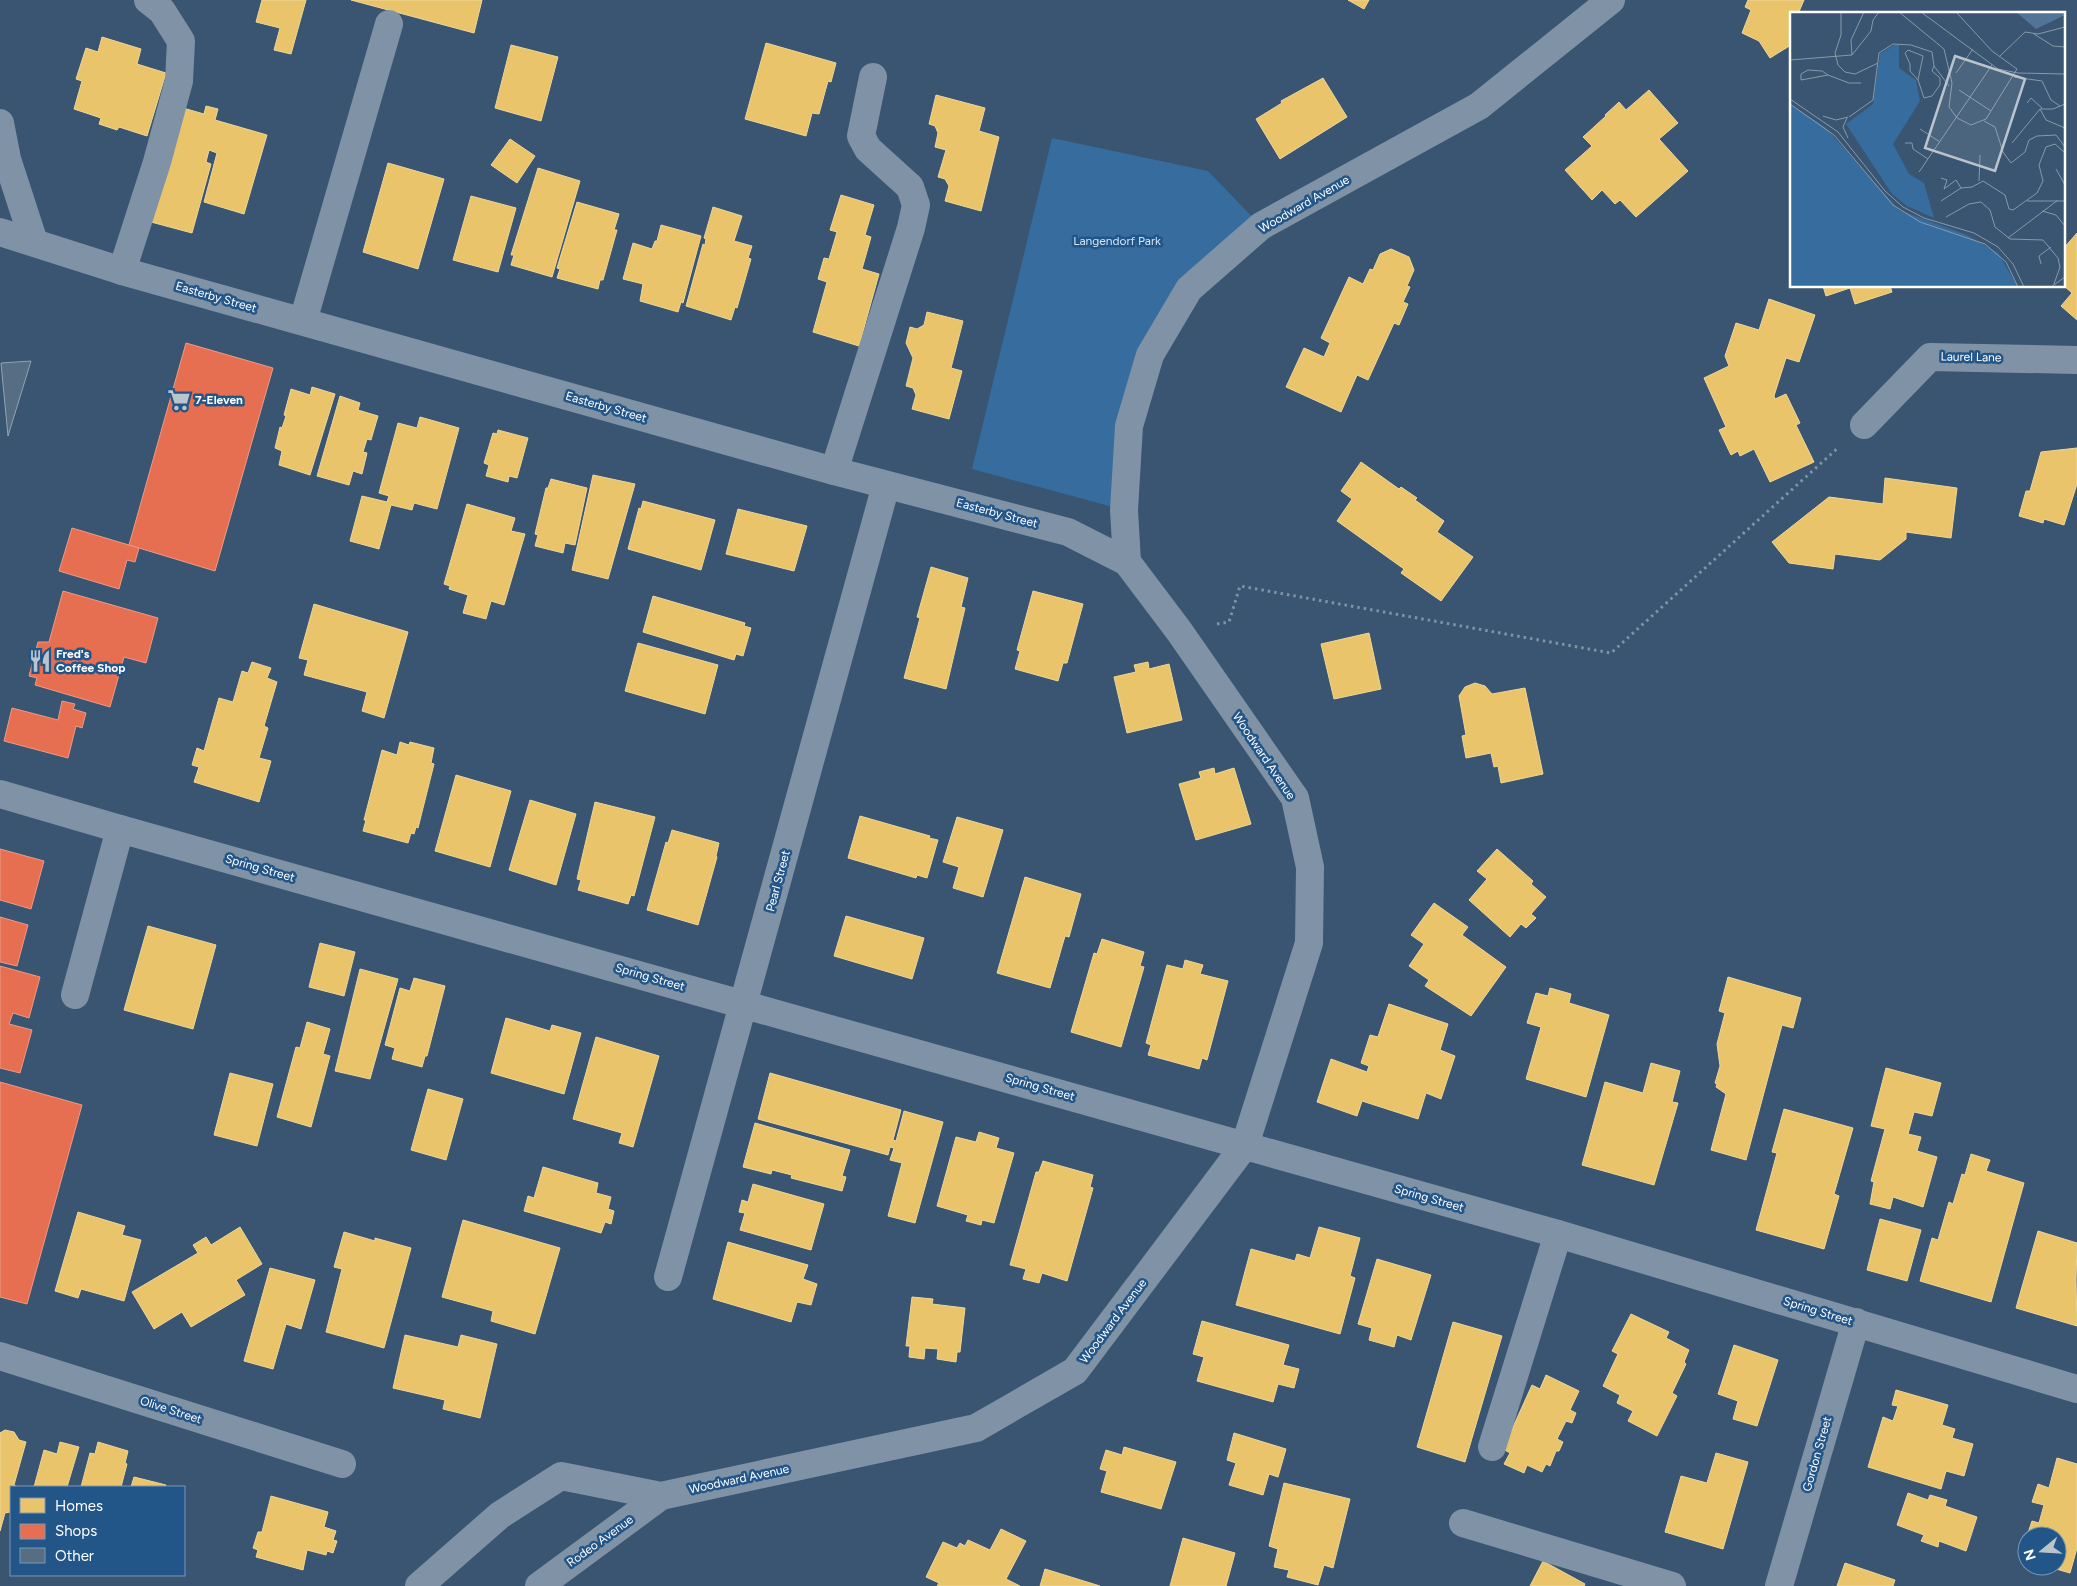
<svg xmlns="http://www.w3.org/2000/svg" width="2077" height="1586" font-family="Figtree,sans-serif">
<rect width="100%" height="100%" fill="#395571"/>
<!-- green -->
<polygon fill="#366c9e" points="1052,138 1208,171 1261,226 1150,355 1124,510 972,469"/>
<!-- homes -->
<g fill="#e9c46a" stroke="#f0d697">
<polygon points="262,0 306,0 291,54 274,50 280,28 256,22"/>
<polygon points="351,0 482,0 474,33"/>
<polygon points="1348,0 1369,0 1364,9"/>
<polygon points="1748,0 1804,0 1798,14 1791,14 1791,45 1770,58 1759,41 1742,33 1751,10 1745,7"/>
<polygon points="102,37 141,49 137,64 166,73 147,136 119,127 117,130 99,124 101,118 74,109 82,81 76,79 86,48 98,52"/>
<polygon points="766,43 836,63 831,82 828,81 819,114 812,113 806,136 745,119"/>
<polygon points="511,45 558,57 541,121 495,108"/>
<polygon points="1323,78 1347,117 1280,159 1256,119 1282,103 1281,101"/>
<polygon points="1649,90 1678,123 1659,139 1688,171 1636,217 1620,200 1615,204 1602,190 1592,200 1565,170 1592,146 1583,137 1606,116 1605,115 1619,102 1626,110"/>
<polygon points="936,95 985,108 979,131 999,137 981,211 945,201 949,186 945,179 938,177 946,150 935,147 938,133 935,126 929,124"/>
<polygon points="206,106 218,109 215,120 267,135 244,214 204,202 217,153 209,150 206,162 211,164 192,233 151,222 183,108 204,114"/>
<polygon points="510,139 535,156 517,183 491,165"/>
<polygon points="388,163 444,179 418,269 363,252"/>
<polygon points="538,168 580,181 552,277 511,265 514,255 511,255"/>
<polygon points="841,195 874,205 865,235 871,237 862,269 879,274 859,346 813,332 827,282 818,279 824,258 829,259 837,232 830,230"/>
<polygon points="471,196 516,208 498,272 453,260"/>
<polygon points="577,202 619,214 614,230 617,230 603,280 600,280 598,289 557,278 560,269 557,268"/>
<polygon points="713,207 742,216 734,241 752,246 748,258 751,259 737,308 735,307 731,320 686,306 703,244 705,245 706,239 704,238"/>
<polygon points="661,225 701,236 683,303 681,302 678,312 640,301 643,284 623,279 633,243 652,249 655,241 657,241"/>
<polygon points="2077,233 2077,320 2061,306 2072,293 2063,285 2063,249"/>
<polygon points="1391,249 1409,257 1414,270 1407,286 1410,287 1403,302 1408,304 1399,325 1394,323 1368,380 1357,375 1341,412 1286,387 1304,348 1324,357 1330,343 1321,338 1349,277 1363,284 1370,269 1373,270 1380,254"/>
<polygon points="1823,286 1890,286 1892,292 1855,304 1850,288 1826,296"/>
<polygon points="1769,299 1815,315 1799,362 1786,358 1774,396 1775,399 1786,394 1800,423 1796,425 1814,462 1770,482 1754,449 1740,456 1738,451 1731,455 1719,430 1726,427 1704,378 1729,366 1725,356 1736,323 1759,330"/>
<polygon points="927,312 963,321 951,368 962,371 949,419 912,409 916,395 913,388 906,386 913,358 906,343 910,327 917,329 924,325"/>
<polygon points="312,387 335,394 310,475 279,465 282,451 275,448 280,427 282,428 286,416 284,415 291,389 310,395"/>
<polygon points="340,396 360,403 358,410 378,416 371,440 367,439 363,452 367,453 362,474 353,471 349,485 317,476"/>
<polygon points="420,417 459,428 437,509 414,503 412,510 391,505 379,549 350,541 362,496 387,502 389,496 379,493 398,423 417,428"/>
<polygon points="498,430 528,438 517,478 509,476 508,482 486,476 489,465 484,463 493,433 497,434"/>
<polygon points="2077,448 2077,484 2064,525 2044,519 2043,523 2019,516 2026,491 2030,491 2041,452"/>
<polygon points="1361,462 1399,489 1401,487 1417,498 1415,500 1444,521 1437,532 1473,557 1441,601 1401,573 1404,569 1337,521 1352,499 1341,491"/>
<polygon points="593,475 635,484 608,579 572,570"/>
<polygon points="1885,478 1957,488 1951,538 1906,532 1906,539 1880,560 1835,554 1833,569 1789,563 1772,542 1829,497 1883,504"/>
<polygon points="551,479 587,488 575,545 565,543 563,553 535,546 538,535 535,534 546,488 548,488"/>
<polygon points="643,501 715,520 701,570 628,549 639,508 641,509"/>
<polygon points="467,504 515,518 511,531 525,534 504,605 491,601 486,619 463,613 468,595 449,589 450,586 444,584"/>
<polygon points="738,509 807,526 794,571 726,554"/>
<polygon points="931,567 968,578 961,607 965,608 946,689 904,678 920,618 917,617"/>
<polygon points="1033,591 1083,604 1067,663 1063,663 1058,681 1015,669 1020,651 1017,650"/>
<polygon points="653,596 745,623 744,626 751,628 743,656 736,654 734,660 643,632"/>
<polygon points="314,604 408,632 384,718 362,711 367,692 304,675 308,660 299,658"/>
<polygon points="1369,633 1381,689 1334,699 1321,644"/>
<polygon points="638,643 718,665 705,714 625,691"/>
<polygon points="252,662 271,668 267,678 277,682 264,726 268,728 259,758 271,761 259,802 194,782 199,767 192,765 197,748 204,751 219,698 233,702 242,671 248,673"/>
<polygon points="1148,662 1149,669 1169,664 1182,720 1127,733 1114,677 1136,672 1134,665"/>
<polygon points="1475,683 1485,686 1492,694 1525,688 1543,774 1501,783 1498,766 1494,767 1491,753 1466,758 1462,736 1466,735 1459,696 1465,687"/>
<polygon points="400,742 409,745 410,742 434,748 431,763 434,764 418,828 416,827 414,834 411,833 408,843 363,831 366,820 364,820 382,750 397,755"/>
<polygon points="1214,768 1215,774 1234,768 1251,824 1196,840 1179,784 1201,778 1199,772"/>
<polygon points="456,775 511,791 490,867 435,851"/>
<polygon points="530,800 576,814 556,885 509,870"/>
<polygon points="595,802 655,817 634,896 631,895 628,904 578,890 581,880 577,879"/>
<polygon points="860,816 930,836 929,838 938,840 927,878 917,875 916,878 848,858"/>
<polygon points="957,817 1003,830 983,897 953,888 959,867 943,862"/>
<polygon points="672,830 719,843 716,856 717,857 698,925 647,910 666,842 668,843"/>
<polygon points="1497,849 1533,881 1531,884 1546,897 1531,914 1536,918 1526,928 1521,924 1510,937 1469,900 1487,879 1477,871"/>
<polygon points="1025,877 1081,894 1069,937 1065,936 1050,988 997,973"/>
<polygon points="1434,903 1468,927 1462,935 1506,967 1471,1016 1425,986 1429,980 1409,966 1424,944 1411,935"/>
<polygon points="846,916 924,938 912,979 834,956"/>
<polygon points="148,926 216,945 193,1029 124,1010"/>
<polygon points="1102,939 1144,952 1140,966 1144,967 1121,1047 1071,1032 1094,953 1097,954"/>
<polygon points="320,943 355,952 344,996 309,987"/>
<polygon points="1185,960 1203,965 1200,974 1228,981 1207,1060 1202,1058 1199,1069 1148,1055 1151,1045 1146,1043 1167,965 1183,969"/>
<polygon points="360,969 398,979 370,1079 335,1071"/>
<polygon points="1728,977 1801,998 1793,1028 1782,1025 1746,1160 1711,1150 1726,1094 1716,1087 1717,1084 1715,1083 1720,1066 1717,1044 1725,1013 1719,1011"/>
<polygon points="414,978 445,986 427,1056 425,1056 422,1067 392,1059 395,1048 385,1045 400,988 410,991"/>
<polygon points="1550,988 1571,994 1569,1003 1609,1015 1586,1097 1526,1079 1541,1027 1527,1023 1536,993 1548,996"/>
<polygon points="1389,1004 1448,1024 1440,1050 1455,1056 1441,1099 1426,1093 1418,1119 1362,1101 1357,1116 1317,1102 1331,1059 1367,1072 1369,1066 1361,1063 1370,1035 1378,1037"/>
<polygon points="506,1018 550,1031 552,1025 581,1033 564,1094 491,1073"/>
<polygon points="307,1022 330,1029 323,1054 330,1056 311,1127 277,1117 296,1047 300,1048"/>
<polygon points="596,1037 659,1056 633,1147 619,1143 622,1133 573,1119"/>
<polygon points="1651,1063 1680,1071 1672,1102 1678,1103 1654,1185 1582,1165 1605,1082 1643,1093"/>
<polygon points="1886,1068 1941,1083 1932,1116 1914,1112 1908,1134 1921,1137 1917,1151 1937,1157 1923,1207 1893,1197 1890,1209 1870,1204 1874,1182 1871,1181 1885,1129 1871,1126"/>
<polygon points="230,1073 273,1084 257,1146 214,1135"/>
<polygon points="770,1073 901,1110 893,1140 896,1141 904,1111 943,1122 915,1223 888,1216 902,1163 890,1160 894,1148 890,1147 888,1155 758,1119"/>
<polygon points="428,1089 463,1099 446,1160 411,1150"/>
<polygon points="1784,1109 1853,1128 1834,1194 1839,1196 1824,1249 1756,1230 1777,1153 1772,1152"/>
<polygon points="755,1123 850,1150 842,1176 846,1177 842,1191 791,1178 792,1175 772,1170 771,1174 743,1167"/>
<polygon points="979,1132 999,1138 996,1148 1014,1153 994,1223 982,1220 981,1225 966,1221 968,1215 937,1206 956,1137 976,1142"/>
<polygon points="1971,1154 1990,1160 1986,1171 2024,1183 1991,1302 1920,1281 1932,1238 1938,1240 1949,1202 1953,1204 1962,1174 1965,1175"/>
<polygon points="1043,1161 1093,1175 1090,1187 1093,1188 1067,1281 1042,1273 1039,1283 1023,1279 1026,1269 1010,1265 1036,1172 1039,1172"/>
<polygon points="543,1167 598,1183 596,1193 611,1197 608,1209 614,1211 611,1224 605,1222 601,1233 524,1211 528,1196 534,1198"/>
<polygon points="753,1184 824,1204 811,1250 740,1230 745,1213 739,1212 742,1200 748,1202"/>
<polygon points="78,1212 125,1226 122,1235 141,1240 124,1301 81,1289 78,1298 55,1291"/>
<polygon points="1880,1219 1921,1230 1907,1281 1867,1270"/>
<polygon points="463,1220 560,1248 535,1334 491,1321 493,1311 442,1297"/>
<polygon points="240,1227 262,1264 236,1280 245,1295 191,1327 182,1312 154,1329 132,1292 198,1253 193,1245 206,1237 211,1245"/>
<polygon points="1319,1227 1360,1238 1350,1276 1355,1278 1340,1334 1236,1305 1251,1249 1295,1261 1297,1254 1310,1258"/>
<polygon points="2038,1231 2077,1243 2076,1280 2077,1326 2016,1308"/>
<polygon points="344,1232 375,1241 375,1238 411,1248 384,1348 326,1332 342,1269 334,1267"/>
<polygon points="728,1242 808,1265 803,1279 817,1284 811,1305 797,1302 791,1322 713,1299"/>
<polygon points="1377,1259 1431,1275 1411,1340 1397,1335 1394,1347 1369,1340 1372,1328 1358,1324"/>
<polygon points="270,1268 315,1280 301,1329 286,1324 273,1369 244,1361"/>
<polygon points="912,1297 933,1299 932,1304 965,1308 960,1352 957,1352 956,1362 937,1359 938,1349 925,1348 924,1359 909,1357 910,1346 906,1346"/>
<polygon points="1631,1314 1669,1332 1666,1338 1689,1350 1684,1362 1686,1364 1672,1393 1677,1396 1657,1436 1628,1421 1633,1411 1617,1403 1620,1395 1603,1386 1618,1354 1612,1351"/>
<polygon points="1202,1321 1289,1345 1283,1365 1299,1369 1294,1388 1278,1384 1273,1402 1197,1381 1204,1357 1193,1354"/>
<polygon points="1453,1322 1502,1336 1465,1462 1417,1447"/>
<polygon points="405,1335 458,1347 461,1335 497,1344 480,1418 443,1409 445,1400 393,1388"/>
<polygon points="1734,1345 1778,1360 1757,1426 1733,1419 1738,1401 1718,1394"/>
<polygon points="1546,1375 1579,1391 1570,1410 1576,1413 1572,1423 1566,1421 1557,1439 1563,1442 1559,1451 1556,1451 1550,1466 1546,1464 1542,1472 1527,1465 1524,1473 1504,1464 1510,1453 1503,1449 1532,1385 1540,1389"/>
<polygon points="1896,1390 1948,1405 1942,1425 1955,1429 1952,1438 1973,1444 1964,1476 1946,1471 1941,1489 1868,1467 1883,1417 1893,1421 1898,1406 1892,1405"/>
<polygon points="5,1430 14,1432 19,1440 26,1442 14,1485 17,1487 11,1487 10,1512 5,1513 0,1531 0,1433"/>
<polygon points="1234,1433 1286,1449 1278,1477 1269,1474 1263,1495 1229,1485 1236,1463 1227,1460"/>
<polygon points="60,1442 79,1447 67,1487 34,1487 44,1450 57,1454"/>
<polygon points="98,1442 128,1451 125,1463 127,1464 121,1487 81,1487 90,1453 95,1454"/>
<polygon points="1124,1447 1176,1462 1161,1509 1101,1492 1107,1471 1100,1469 1106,1450 1122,1455"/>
<polygon points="1716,1453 1748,1462 1723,1549 1665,1532 1681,1476 1707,1483"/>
<polygon points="2057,1458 2077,1464 2077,1548 2070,1573 2046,1566 2057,1566 2057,1536 2027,1536 2032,1521 2039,1523 2044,1505 2032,1502 2038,1484 2049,1488"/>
<polygon points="134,1477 166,1485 165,1487 131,1487"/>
<polygon points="1284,1483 1350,1499 1333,1568 1324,1565 1318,1585 1287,1577 1289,1570 1274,1567 1278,1549 1269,1546"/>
<polygon points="1908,1493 1928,1500 1930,1495 1947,1500 1945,1506 1977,1517 1966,1551 1939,1541 1938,1547 1921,1541 1924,1535 1897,1525"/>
<polygon points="271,1496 328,1512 324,1527 336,1531 333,1540 337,1541 333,1553 327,1551 326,1555 307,1550 303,1570 256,1557 258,1550 253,1548 258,1532 262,1532"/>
<polygon points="1001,1529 1026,1541 1006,1579 1020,1586 937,1586 939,1583 926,1577 943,1542 957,1548 960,1543 965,1546 968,1540 990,1550"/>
<polygon points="2027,1537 2027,1561 2020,1559"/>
<polygon points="1183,1538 1235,1553 1226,1586 1170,1586"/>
<polygon points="1543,1561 1585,1584 1584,1586 1530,1586"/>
<polygon points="1845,1563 1895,1580 1893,1586 1837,1586"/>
<polygon points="1045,1569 1100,1586 1040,1586"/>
</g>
<!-- shops -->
<g fill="#e76f51" stroke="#ee9a85">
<polygon points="186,343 273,368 215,571 129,545"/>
<polygon points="72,528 139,548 135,562 127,560 119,589 59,571"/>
<polygon points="63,591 158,618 146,663 124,657 110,707 35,685 37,678 29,676 38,642 49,642"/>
<polygon points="62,701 75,704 73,709 86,713 82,728 76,726 68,758 4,741 12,708 58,720"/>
<polygon points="0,849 44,861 31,909 0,900"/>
<polygon points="0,917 28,925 17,966 0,962"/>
<polygon points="0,966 40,977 29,1018 13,1013 9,1024 32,1030 20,1073 0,1068"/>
<polygon points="0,1082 82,1105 27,1304 0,1297"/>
</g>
<!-- building -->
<polygon fill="#576d83" stroke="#93a4b4" points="31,361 8,436 1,363"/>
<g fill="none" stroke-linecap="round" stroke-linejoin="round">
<!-- path -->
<polyline stroke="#8093a6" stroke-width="3" stroke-dasharray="2.5 4" stroke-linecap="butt" points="1217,624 1229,622 1240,586 1611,653 1839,447"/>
<!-- minor -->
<g stroke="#8093a6" stroke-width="28">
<polyline points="0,123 7,159 34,242"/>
<polyline points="0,232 122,271 834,471 1068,532 1127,562 1179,631 1295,798 1310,867 1309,943 1245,1145 1075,1371 976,1428 661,1496 561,1476 500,1515 419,1586"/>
<polyline points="122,271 157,162 179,81 181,41 162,11 148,0"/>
<polyline points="303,321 389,24"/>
<polyline points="1864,425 1930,357 2077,360"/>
<polyline points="834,471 911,228 916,205 910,187 868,149 861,136 873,77"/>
<polyline points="1127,562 1124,510 1129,426 1150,355 1189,289 1261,226 1479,106 1611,0"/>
<polyline points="0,794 120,829 1558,1234 2077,1389"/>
<polyline points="75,995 120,829"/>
<polyline points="668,1277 886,485"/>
<polyline points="0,1356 342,1464"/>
<polyline points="1492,1447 1558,1234"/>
<polyline points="1463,1523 1672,1586"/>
<polyline points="539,1586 661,1496"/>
<polyline points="1779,1586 1856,1322"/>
</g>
</g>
<!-- icons -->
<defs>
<symbol id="supermarket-bare" viewBox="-9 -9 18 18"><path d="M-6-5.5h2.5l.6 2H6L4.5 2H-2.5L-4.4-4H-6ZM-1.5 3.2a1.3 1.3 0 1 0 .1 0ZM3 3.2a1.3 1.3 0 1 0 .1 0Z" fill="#bac4cd" stroke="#258" stroke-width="2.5" paint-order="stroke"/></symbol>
<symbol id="restaurant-bare" viewBox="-9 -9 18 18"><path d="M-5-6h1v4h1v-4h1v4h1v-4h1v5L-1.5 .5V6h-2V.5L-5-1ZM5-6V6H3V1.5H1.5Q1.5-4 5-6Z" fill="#bac4cd" stroke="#258" stroke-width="2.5" paint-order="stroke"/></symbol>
</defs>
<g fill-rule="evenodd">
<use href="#supermarket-bare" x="163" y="384" width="32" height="32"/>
<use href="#restaurant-bare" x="24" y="645" width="32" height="32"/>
</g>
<g text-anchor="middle" stroke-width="5" stroke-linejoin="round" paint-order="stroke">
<!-- street labels -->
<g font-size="12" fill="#fff" stroke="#258">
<text transform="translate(1304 204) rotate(-30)" y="4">Woodward Avenue</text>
<text transform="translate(216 297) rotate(16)" y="4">Easterby Street</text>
<text transform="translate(1971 357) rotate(1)" y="4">Laurel Lane</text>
<text transform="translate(606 407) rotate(16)" y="4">Easterby Street</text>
<text transform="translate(997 513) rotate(15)" y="4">Easterby Street</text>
<text transform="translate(1264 756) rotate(56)" y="4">Woodward Avenue</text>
<text transform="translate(260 868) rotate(16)" y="4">Spring Street</text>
<text transform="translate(778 881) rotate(-75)" y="4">Pearl Street</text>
<text transform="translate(650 977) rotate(16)" y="4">Spring Street</text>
<text transform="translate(1040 1087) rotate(16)" y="4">Spring Street</text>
<text transform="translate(1429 1198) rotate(16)" y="4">Spring Street</text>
<text transform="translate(1818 1311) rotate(17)" y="4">Spring Street</text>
<text transform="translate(1113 1321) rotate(-53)" y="4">Woodward Avenue</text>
<text transform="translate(171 1410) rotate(18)" y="4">Olive Street</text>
<text transform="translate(1817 1454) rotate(-74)" y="4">Gordon Street</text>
<text transform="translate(739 1479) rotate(-12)" y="4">Woodward Avenue</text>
<text transform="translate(600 1541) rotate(-36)" y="4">Rodeo Avenue</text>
</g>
<!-- park labels -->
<g font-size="12" fill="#d1e5f7" stroke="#258">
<text x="1117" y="245">Langendorf Park</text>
</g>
<!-- poi labels -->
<g font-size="12" font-weight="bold" fill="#fff" stroke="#258" text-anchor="start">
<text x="195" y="404">7-Eleven</text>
<text x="56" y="658">Fred's<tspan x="56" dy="14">Coffee Shop</tspan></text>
</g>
</g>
<!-- overview -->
<g transform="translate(1790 12)">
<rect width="275" height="275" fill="#395571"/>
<path d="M104,33H109V56L126,68L130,89L103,132L119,162L134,171L144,206L117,194L102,182L56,112L83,92L90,42ZM0,92L35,115L109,198L177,223L208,241L228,275H0Z" fill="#366c9e"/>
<path d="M226,0H275V3L246,17Z" fill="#527497"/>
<path fill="none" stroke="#89a" stroke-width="1" d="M51,0V23L45,41L48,53L55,60L65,62L88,51M109,0L154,37L162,71L159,95L167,106L181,113L196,107L227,57L202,39L166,0M131,0L208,57L228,61L275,62M244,22L263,34L275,35M118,38L133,44L128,68L120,59V52L115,41ZM62,43L61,28L74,0M209,45L235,20L248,22L275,15M0,48L62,43L81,19L83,8L89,0M18,58L32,59L38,63L11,68V62ZM166,61L183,37M38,63L59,71H71M224,65L252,69L261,88L270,94M128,68L134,86L142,84L150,73V66L142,59L144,54M169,78L201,99M0,87L48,120L95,179L113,195L134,206L184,221L208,235L223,252L234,275M237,91L241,86L252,96M0,92L44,123L103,193L130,210L195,232L216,250L228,275M250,97L256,108L275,116M33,104L46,108L58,105M59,105L83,88L89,41L103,32L121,33L142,40L144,54L159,74M57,106L53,115L58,126M194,109L205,115L213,140L221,151L235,140L239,128L247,124L266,123L275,135M130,117L150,130M115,131H122L123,137L138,147M222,131L250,97H263L275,92M266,157L275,173M129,160L202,53M151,166L157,168L154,177L166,168L171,176M189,169L190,143M151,189L171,176L182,175L193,169L215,183L219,197L223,198L247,181L253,169L249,153L256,135L265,132L275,141M237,189H275M252,199L266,203L275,214M156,205L179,192L191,190L200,198L205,215L220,227L253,228L268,246L270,255L264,272M218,226L268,188M251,252L249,244L261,235M261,275L275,265"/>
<path fill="#bac4cd" fill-opacity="0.15" stroke="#bac4cd" stroke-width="2.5" d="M165,44L235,67L205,159L135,136Z"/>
<rect width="275" height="275" fill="none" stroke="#fff" stroke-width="2.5"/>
</g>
<!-- legend -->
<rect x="10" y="1486" width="175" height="90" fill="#225588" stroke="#7a99b8"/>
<rect x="20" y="1498" width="25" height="15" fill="#e9c46a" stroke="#7a99b8"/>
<text x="55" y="1511" font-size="15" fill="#ffffff">Homes</text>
<rect x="20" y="1524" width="25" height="15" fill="#e76f51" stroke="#7a99b8"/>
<text x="55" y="1536" font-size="15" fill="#ffffff">Shops</text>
<rect x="20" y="1548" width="25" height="15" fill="#576d83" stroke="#7a99b8"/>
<text x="55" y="1561" font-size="15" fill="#ffffff">Other</text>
<!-- north arrow -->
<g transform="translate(2042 1551) rotate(252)"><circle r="24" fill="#225588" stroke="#7a99b8"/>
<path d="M0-4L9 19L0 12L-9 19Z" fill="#bac4cd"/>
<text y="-8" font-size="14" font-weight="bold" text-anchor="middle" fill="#ffffff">N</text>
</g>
</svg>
